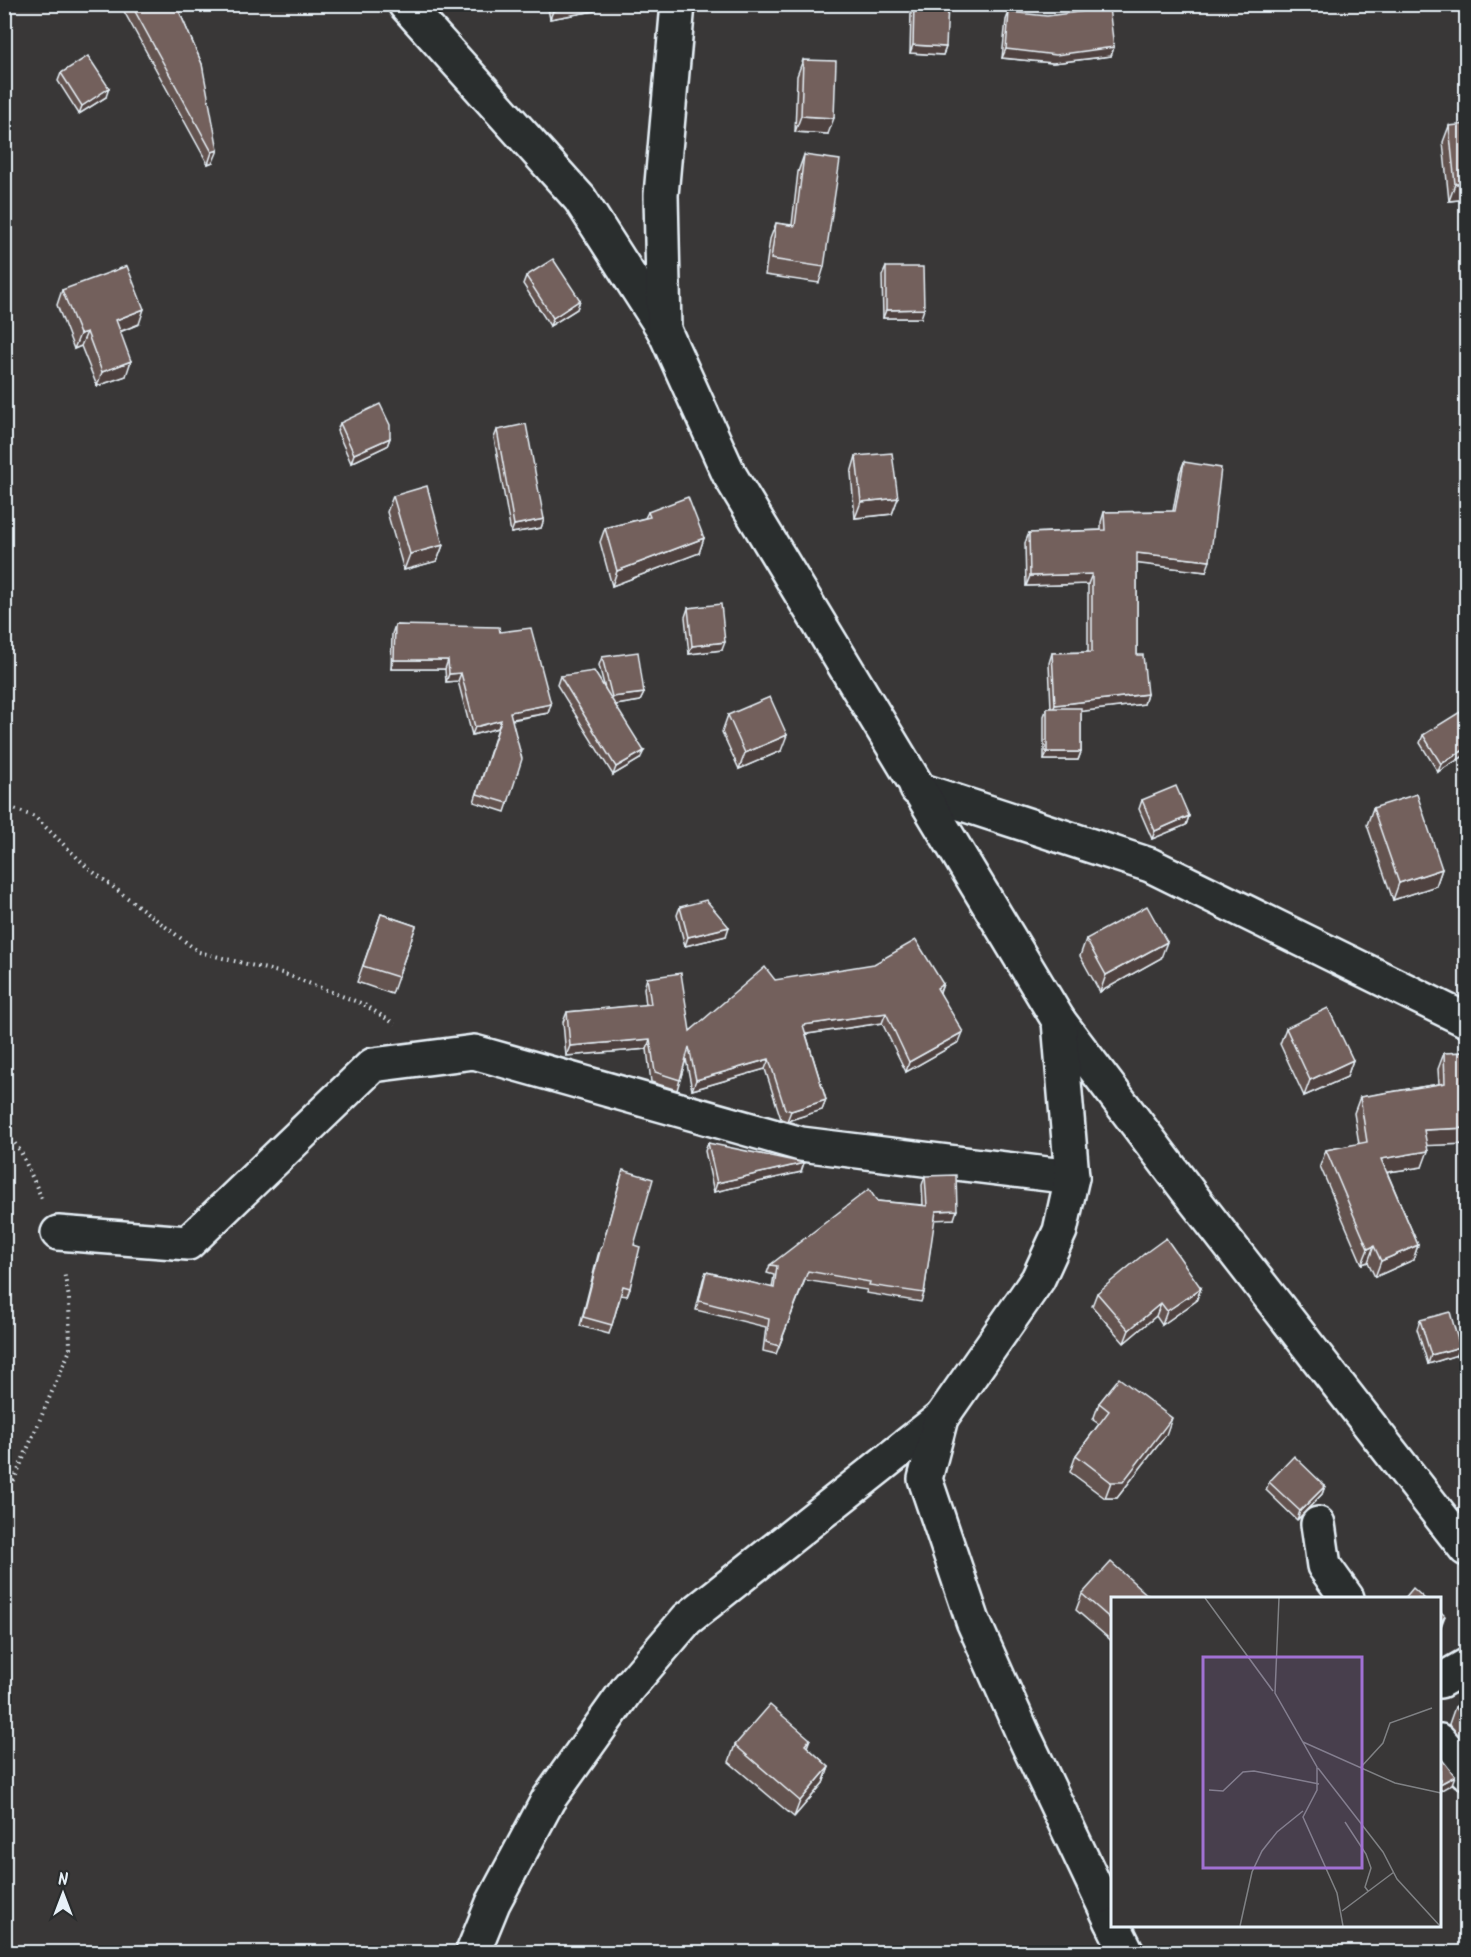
<svg xmlns="http://www.w3.org/2000/svg" width="1471" height="1957" font-family="Kalam,sans-serif">
<rect width="100%" height="100%" fill="#393737"/>
<filter id="ink" filterUnits="userSpaceOnUse"><feTurbulence type="fractalNoise" baseFrequency=".0167" numOctaves="2"/><feDisplacementMap in="SourceGraphic" scale="12" xChannelSelector="R" yChannelSelector="G"/><feConvolveMatrix kernelMatrix="1 2 1 2 8 2 1 2 1" color-interpolation-filters="sRGB"/></filter>
<g filter="url(#ink)">
<g fill="none" stroke-linecap="round" stroke-linejoin="round">
<defs>
<g id="street">
<polyline points="917,789 1150,865 1466,1020"/>
<polyline points="1059,1021 1193,1198 1466,1549"/>
<polyline points="58,1233 188,1243 373,1065 474,1052 801,1144 1072,1177"/>
<polyline points="1318,1524 1324,1566 1347,1598"/>
<polyline points="1440,1681 1466,1666"/>
<polyline points="1440,1741 1466,1772"/>
<polyline points="473,1952 493,1903 548,1800 628,1688 687,1619 941,1418"/>
</g>
<g id="secondary">
<polyline points="405,4 580,199 664,330"/>
<polyline points="678,4 661,195 664,330 729,474 1059,1021 1072,1177 1060,1231 1038,1279 941,1418 925,1479 973,1621 1024,1736 1112,1922"/>
<polyline points="1114,1926 1127,1952"/>
</g>
</defs>
<!-- street casing -->
<use href="#street" stroke="#e8f1f8" stroke-width="38"/>
<!-- secondary casing -->
<use href="#secondary" stroke="#e8f1f8" stroke-width="38"/>
<!-- path -->
<g stroke="#e8f1f8" stroke-width="4" stroke-dasharray="1.5 4.5" stroke-linecap="butt">
<polyline points="4,805 35,817 88,868 199,952 282,973 363,1004 395,1024"/>
<polyline points="4,1129 21,1152 42,1199"/>
<polyline points="4,1488 13,1482 70,1350 69,1298 64,1272"/>
</g>
<!-- street -->
<use href="#street" stroke="#2a2d2e" stroke-width="33"/>
<!-- secondary -->
<use href="#secondary" stroke="#2a2d2e" stroke-width="33"/>
</g>
<!-- wall -->
<g fill="#63534f" stroke="#e8f1f8" stroke-width="1.5">
<polygon points="120,4 176,4 202,64 213,162 208,164"/>
<polygon points="547,4 597,4 594,11 550,19"/>
<polygon points="914,4 946,47 943,55 910,53 911,12"/>
<polygon points="1009,12 1114,47 1111,56 1053,63 1002,58 1006,20"/>
<polygon points="803,60 828,134 795,132 797,76"/>
<polygon points="61,73 106,97 79,114 58,81"/>
<polygon points="1449,126 1467,199 1449,201 1443,142"/>
<polygon points="804,155 824,267 819,283 765,275 770,239 776,223 792,225 798,172"/>
<polygon points="886,267 921,318 883,318 882,276"/>
<polygon points="526,276 580,300 577,309 550,326 523,284"/>
<polygon points="62,290 139,324 120,332 126,376 97,386 81,346 74,349 57,305"/>
<polygon points="340,423 390,438 387,446 351,463 337,431"/>
<polygon points="497,430 544,519 541,528 511,533 494,438"/>
<polygon points="856,456 898,498 892,514 855,518 851,473"/>
<polygon points="1184,462 1206,572 1137,563 1137,655 1147,694 1144,704 1081,711 1081,752 1078,760 1044,760 1044,716 1047,708 1051,708 1049,663 1052,653 1088,652 1088,584 1026,586 1025,543 1029,533 1101,530 1101,522 1104,512 1173,511 1180,472"/>
<polygon points="393,496 443,545 437,561 404,570 387,512"/>
<polygon points="648,512 704,538 699,553 612,586 600,542 605,528 645,518"/>
<polygon points="688,608 722,650 689,654 685,617"/>
<polygon points="395,625 500,632 551,704 548,713 512,720 508,803 505,812 474,802 498,728 472,735 458,681 446,682 445,669 391,669 392,634"/>
<polygon points="602,657 644,693 640,701 615,705 640,759 613,775 557,685 560,676 605,689 599,665"/>
<polygon points="728,715 781,751 739,769 722,732"/>
<polygon points="1467,723 1438,772 1420,743 1423,735"/>
<polygon points="1142,800 1189,816 1186,825 1152,839 1139,809"/>
<polygon points="1373,808 1442,869 1436,886 1393,900 1367,825"/>
<polygon points="680,907 726,936 685,946 677,915"/>
<polygon points="381,914 416,926 392,994 357,982"/>
<polygon points="1086,939 1161,958 1100,992 1080,956"/>
<polygon points="647,978 690,1031 775,980 943,984 940,993 959,1042 906,1072 882,1023 806,1034 826,1100 822,1110 787,1121 781,1119 765,1069 692,1090 686,1059 677,1090 651,1082 647,1049 566,1056 563,1022 567,1012 646,1005 644,988"/>
<polygon points="1286,1028 1353,1060 1347,1077 1304,1096 1280,1044"/>
<polygon points="1467,1052 1467,1144 1427,1145 1422,1167 1387,1172 1418,1245 1413,1260 1375,1277 1368,1262 1362,1264 1320,1166 1326,1150 1359,1144 1354,1113 1360,1097 1439,1084 1438,1069 1444,1053"/>
<polygon points="708,1143 801,1172 714,1192 705,1151"/>
<polygon points="623,1170 634,1245 630,1288 627,1296 621,1295 609,1334 580,1326 598,1255 601,1247 602,1247"/>
<polygon points="925,1176 954,1219 934,1219 924,1293 921,1302 866,1293 867,1290 805,1280 776,1354 763,1351 766,1327 696,1310 703,1280 706,1272 772,1288 774,1275 767,1273 770,1265 877,1201 923,1205 922,1185"/>
<polygon points="1201,1288 1196,1301 1162,1325 1156,1316 1124,1343 1092,1306 1097,1293"/>
<polygon points="1420,1320 1457,1355 1428,1364 1417,1329"/>
<polygon points="1099,1403 1166,1435 1117,1498 1105,1498 1070,1472 1076,1455 1099,1424 1093,1420"/>
<polygon points="1269,1482 1325,1486 1322,1494 1297,1520 1266,1490"/>
<polygon points="1082,1594 1113,1599 1113,1642 1076,1610"/>
<polygon points="1467,1698 1467,1744 1449,1724 1455,1707"/>
<polygon points="810,1739 807,1747 829,1767 823,1783 794,1817 729,1762 735,1745"/>
</g>
<!-- shaded-wall -->
<g fill="#504340" stroke="#e8f1f8" stroke-width="1.5">
<polygon points="589,4 597,4 594,11 550,19 553,11"/>
<polygon points="913,45 946,47 943,55 910,53"/>
<polygon points="1114,47 1111,56 1053,63 1002,58 1006,49"/>
<polygon points="109,88 106,97 79,114 82,106"/>
<polygon points="801,116 834,118 828,134 795,132"/>
<polygon points="218,150 213,162 208,164 212,152"/>
<polygon points="1467,183 1467,199 1449,201 1455,184"/>
<polygon points="580,300 577,309 550,326 553,318"/>
<polygon points="144,309 139,324 111,335 116,320"/>
<polygon points="924,309 921,318 883,318 886,310"/>
<polygon points="87,332 81,346 74,349 80,334"/>
<polygon points="131,361 126,376 97,386 102,372"/>
<polygon points="390,438 387,446 351,463 354,454"/>
<polygon points="898,498 892,514 855,518 861,502"/>
<polygon points="544,519 541,528 511,533 514,525"/>
<polygon points="704,538 699,553 612,586 617,571"/>
<polygon points="443,545 437,561 404,570 410,554"/>
<polygon points="1137,553 1210,561 1206,572 1133,563"/>
<polygon points="1092,574 1088,584 1026,586 1030,576"/>
<polygon points="725,642 722,650 689,654 692,646"/>
<polygon points="394,660 448,660 445,669 391,669"/>
<polygon points="461,673 458,681 446,682 449,674"/>
<polygon points="644,693 640,701 609,706 612,697"/>
<polygon points="1147,694 1144,704 1051,715 1055,705"/>
<polygon points="551,704 548,713 507,720 510,712"/>
<polygon points="501,720 498,728 472,735 475,727"/>
<polygon points="787,735 781,751 739,769 745,753"/>
<polygon points="1467,748 1467,754 1438,772 1441,764"/>
<polygon points="644,751 640,759 613,775 616,767"/>
<polygon points="1047,752 1081,752 1078,760 1044,760"/>
<polygon points="1189,816 1186,825 1152,839 1155,831"/>
<polygon points="1442,869 1436,886 1393,900 1399,883"/>
<polygon points="729,927 726,936 685,946 688,937"/>
<polygon points="1167,942 1161,958 1100,992 1106,975"/>
<polygon points="943,984 939,994 937,988"/>
<polygon points="886,1013 882,1023 800,1035 803,1025"/>
<polygon points="963,1032 959,1042 906,1072 909,1062"/>
<polygon points="650,1039 647,1049 566,1056 570,1046"/>
<polygon points="769,1059 765,1069 692,1090 696,1080"/>
<polygon points="1353,1060 1347,1077 1304,1096 1310,1080"/>
<polygon points="826,1100 822,1110 787,1121 791,1111"/>
<polygon points="1467,1128 1467,1144 1418,1146 1424,1130"/>
<polygon points="1428,1151 1422,1167 1375,1174 1381,1159"/>
<polygon points="804,1163 801,1172 714,1192 717,1183"/>
<polygon points="957,1210 954,1219 933,1220 936,1211"/>
<polygon points="1418,1245 1413,1260 1375,1277 1381,1261"/>
<polygon points="1374,1246 1368,1262 1362,1264 1368,1249"/>
<polygon points="1201,1288 1196,1301 1162,1325 1167,1311"/>
<polygon points="1161,1303 1156,1316 1124,1343 1129,1330"/>
<polygon points="1460,1347 1457,1355 1428,1364 1431,1355"/>
<polygon points="1172,1418 1166,1435 1117,1498 1105,1498 1111,1482"/>
<polygon points="1325,1486 1322,1494 1297,1520 1300,1511"/>
<polygon points="1445,1616 1442,1624 1440,1628 1440,1623"/>
<polygon points="829,1767 823,1783 794,1817 800,1801"/>
<polygon points="1455,1776 1452,1784 1440,1791 1440,1784"/>
</g>
<!-- building -->
<g fill="#73605c" stroke="#e8f1f8" stroke-width="1.5">
<polygon points="131,4 176,4 202,64 218,150 212,152"/>
<polygon points="551,4 589,4 553,11"/>
<polygon points="914,4 948,5 946,47 913,45"/>
<polygon points="1109,8 1114,47 1056,55 1006,49 1009,12 1047,16"/>
<polygon points="88,56 109,88 82,106 61,73"/>
<polygon points="803,60 836,61 834,118 801,116"/>
<polygon points="1467,124 1467,183 1455,184 1449,126"/>
<polygon points="804,155 840,160 824,267 771,259 776,223 795,226"/>
<polygon points="553,259 580,300 553,318 526,276"/>
<polygon points="127,266 144,309 116,320 131,361 102,372 87,332 80,334 62,290"/>
<polygon points="886,267 923,267 924,309 886,310"/>
<polygon points="380,404 390,425 390,438 354,454 340,423"/>
<polygon points="526,424 544,519 514,525 497,430"/>
<polygon points="892,453 898,498 861,502 856,456"/>
<polygon points="1184,462 1221,468 1210,561 1137,553 1137,655 1143,655 1147,694 1055,705 1052,653 1092,652 1092,574 1030,576 1029,533 1105,530 1104,512 1175,511"/>
<polygon points="427,486 443,545 410,554 393,496"/>
<polygon points="688,497 704,538 617,571 605,528 650,517 648,512"/>
<polygon points="721,604 725,642 692,646 688,608"/>
<polygon points="395,625 499,627 500,632 531,628 551,704 510,712 522,759 508,803 477,794 501,720 475,727 461,673 449,674 448,660 394,660"/>
<polygon points="638,652 644,693 612,697 602,657"/>
<polygon points="594,671 644,751 616,767 560,676"/>
<polygon points="770,697 787,735 745,753 728,715"/>
<rect x="1047" y="708" width="34" height="44"/>
<polygon points="1460,712 1467,723 1467,748 1441,764 1423,735"/>
<polygon points="1176,786 1189,816 1155,831 1142,800"/>
<polygon points="1417,794 1442,869 1399,883 1373,808"/>
<polygon points="706,900 729,927 688,937 680,907"/>
<polygon points="1147,906 1167,942 1106,975 1086,939"/>
<polygon points="381,914 416,926 398,977 363,966"/>
<polygon points="916,940 943,984 937,988 963,1032 909,1062 886,1013 803,1025 826,1100 791,1111 785,1109 769,1059 696,1080 689,1047 680,1080 655,1072 650,1039 570,1046 567,1012 651,1004 647,978 681,973 690,1031 765,967 775,980 874,964"/>
<polygon points="1328,1008 1353,1060 1310,1080 1286,1028"/>
<polygon points="1467,1052 1467,1128 1424,1130 1428,1151 1381,1159 1418,1245 1381,1261 1374,1246 1368,1249 1326,1150 1367,1142 1360,1097 1445,1083 1444,1053"/>
<polygon points="708,1143 804,1163 717,1183"/>
<polygon points="623,1170 653,1179 634,1245 640,1247 630,1288 623,1286 612,1325 583,1317 601,1247 602,1247"/>
<polygon points="956,1175 957,1210 936,1211 924,1293 869,1285 870,1282 808,1271 779,1346 766,1342 769,1319 699,1301 706,1272 774,1288 777,1266 770,1265 869,1189 877,1201 927,1206 925,1176"/>
<polygon points="1166,1238 1201,1288 1167,1311 1161,1303 1129,1330 1097,1293 1144,1254"/>
<polygon points="1450,1312 1460,1347 1431,1355 1420,1320"/>
<polygon points="1119,1378 1172,1418 1123,1482 1111,1482 1076,1455 1109,1411 1099,1403"/>
<polygon points="1294,1456 1325,1486 1300,1511 1269,1482"/>
<polygon points="1111,1562 1152,1599 1113,1599 1113,1621 1082,1594"/>
<polygon points="1413,1588 1425,1599 1404,1599"/>
<polygon points="1440,1611 1445,1616 1440,1623"/>
<polygon points="1467,1698 1467,1721 1455,1707"/>
<polygon points="770,1705 810,1739 805,1745 829,1767 800,1801 735,1745"/>
<polygon points="1440,1757 1455,1776 1440,1784"/>
</g>
</g>
<!-- overview -->
<g transform="translate(1111 1597)">
<rect width="330" height="330" fill="#393737"/>
<path fill="none" stroke="#7f8184" stroke-width="1.5" d="M94,1L162,94M168,1L164,96L206,170V193L192,220L226,296L232,329M192,145L284,186L330,196M250,170L272,146L279,126L321,111M207,171L272,255L286,282L329,329M98,193L112,194L132,175L143,174L208,187M234,225L255,257L260,271L254,290L257,294M231,314L283,275M129,329L141,275L151,254L166,235L192,214"/>
<path fill="#a171d3" fill-opacity="0.15" stroke="#a171d3" stroke-width="3" d="M92,60H251V271H92Z"/>
<rect width="330" height="330" fill="none" stroke="#e8f1f8" stroke-width="3"/>
</g>
<!-- margin -->
<rect width="1471" height="1957" fill="none" stroke="#2a2d2e" stroke-width="24"/>
<rect x="12" y="12" width="1447" height="1933" fill="none" stroke="#e8f1f8" stroke-width="2" filter="url(#ink)"/>
<!-- north arrow -->
<g transform="translate(63 1894)" stroke="#2a2d2e" stroke-width="4.5" paint-order="stroke">
<path d="M0-4.5L10 22L0 15L-10 22Z" fill="#e8f1f8"/>
<text y="-9" font-size="16" font-weight="bold" text-anchor="middle" fill="#e8f1f8">N</text>
</g>
</svg>
